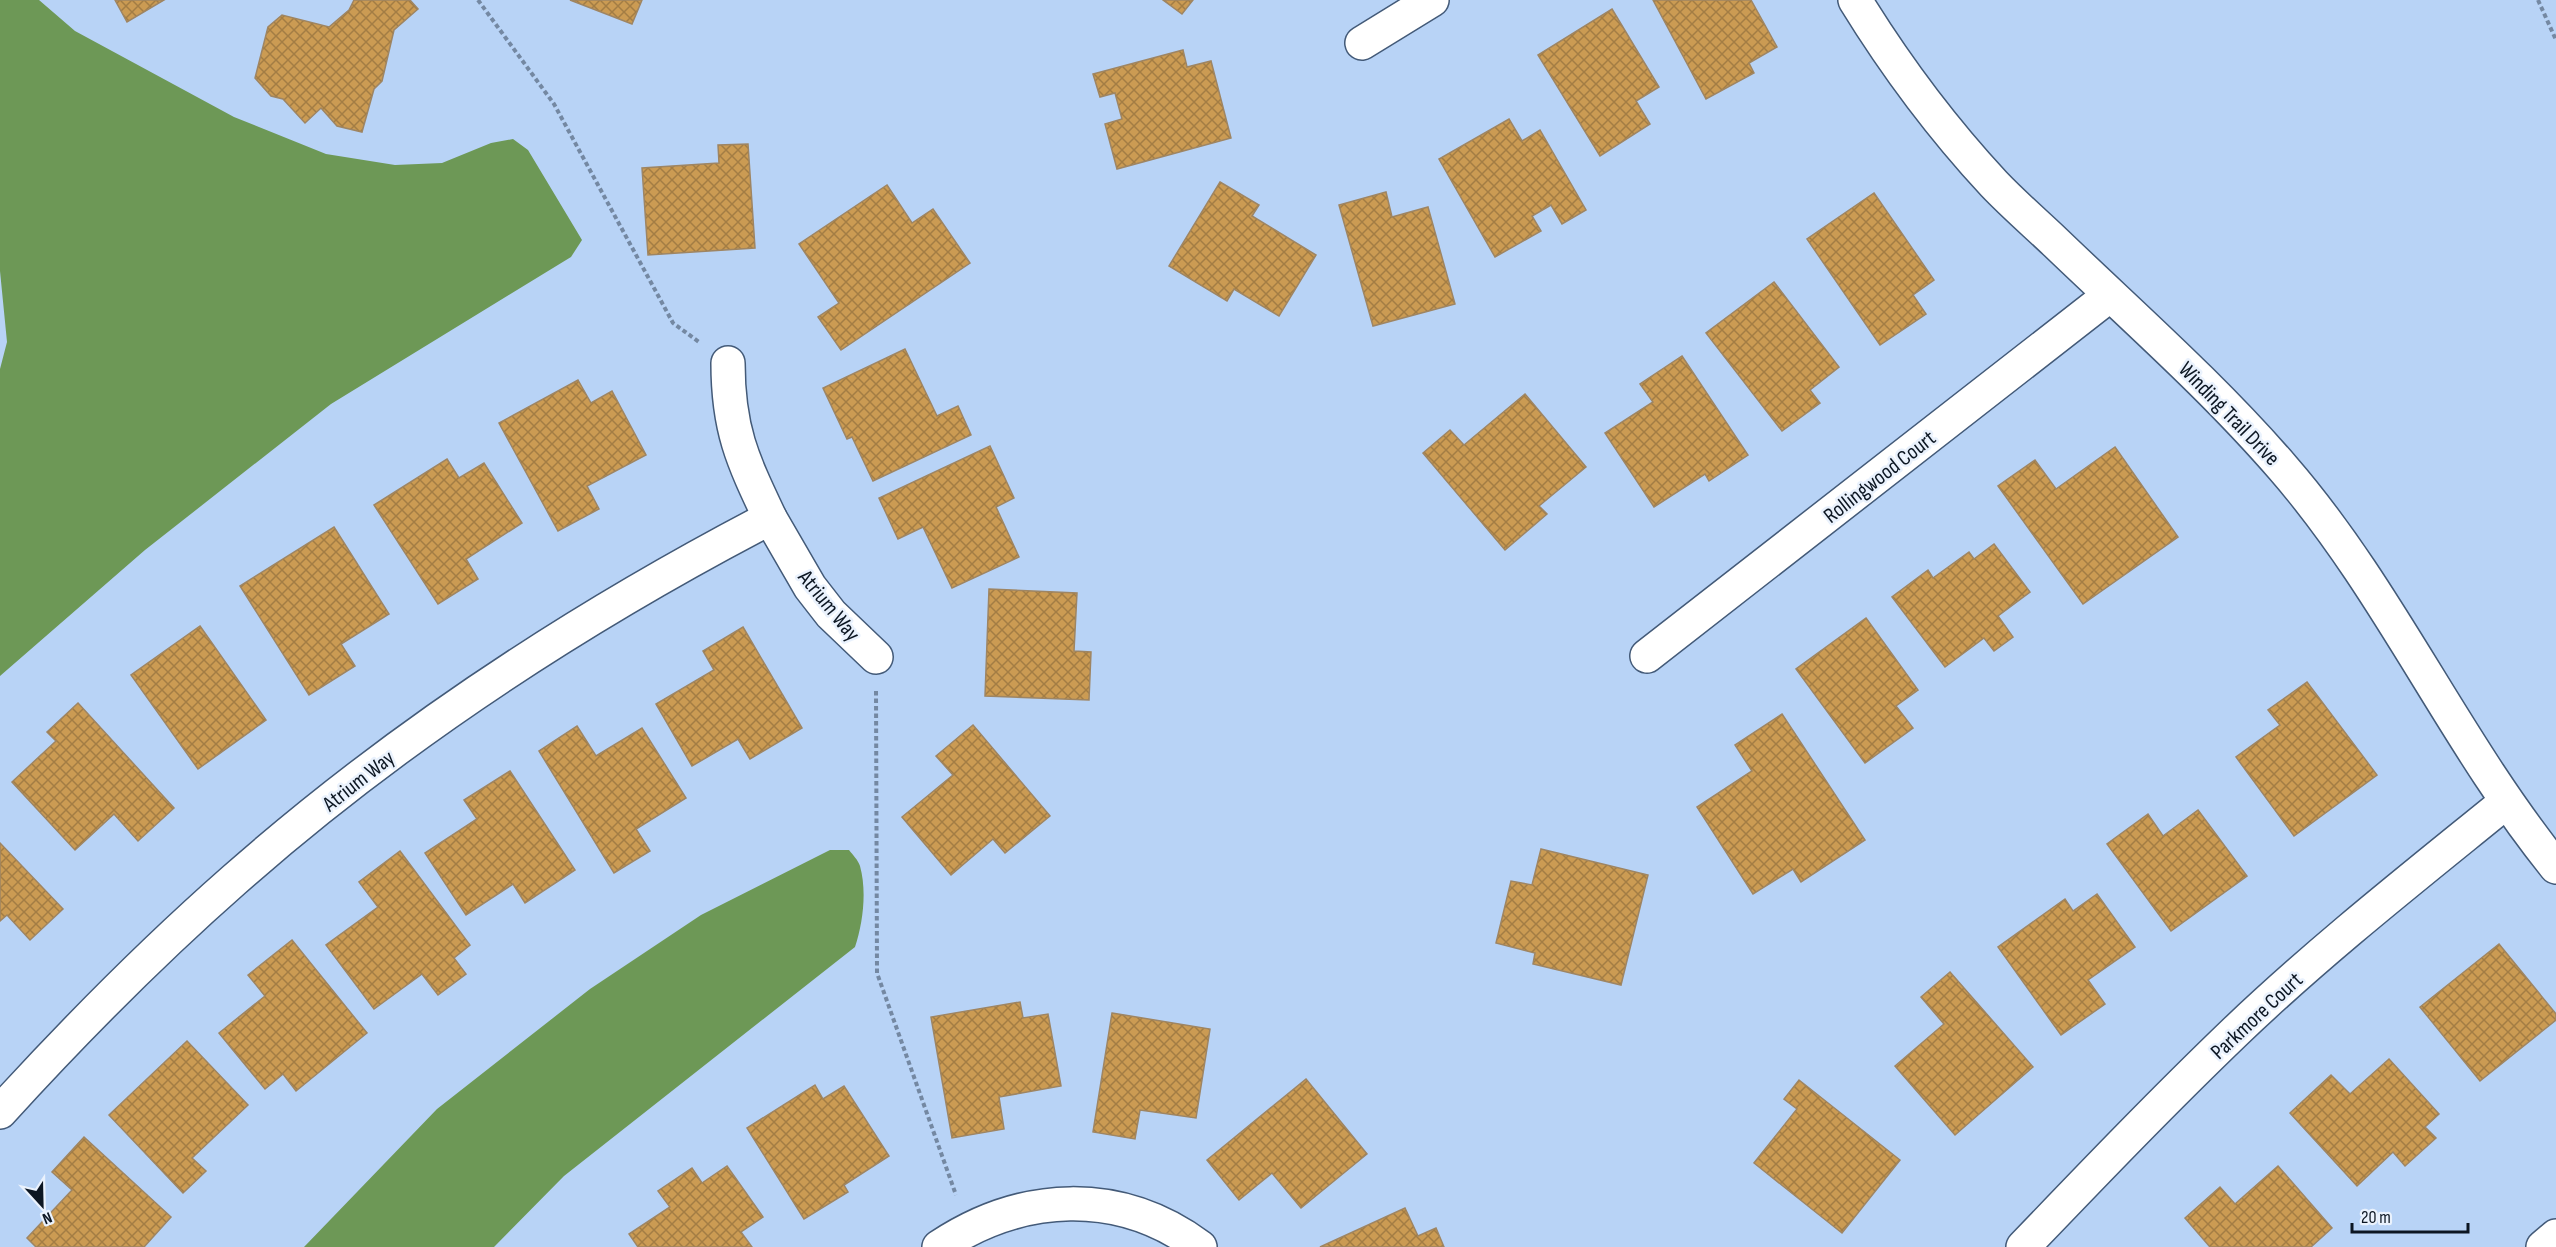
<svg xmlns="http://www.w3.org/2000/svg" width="2556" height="1247" font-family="'Sofia Sans Condensed',sans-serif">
<defs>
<pattern id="building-cross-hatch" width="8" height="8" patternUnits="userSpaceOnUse" patternTransform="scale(1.5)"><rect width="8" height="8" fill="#cb9b53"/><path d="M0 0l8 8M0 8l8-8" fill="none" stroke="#a37d44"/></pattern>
</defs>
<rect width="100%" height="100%" fill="#b8d3f6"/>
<!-- water -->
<g fill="#6d9856">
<polygon points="0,0 39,0 75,31 234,117 326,154 395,165 442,163 491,143 513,139 528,150 582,240 571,257 331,404 145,550 0,676 0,369 7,342 0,271"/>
<path d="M830,850H849C853,855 858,860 860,866C867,891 863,923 855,947L564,1176L494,1247H304L437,1109L590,989L701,915Z"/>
</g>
<!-- building -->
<g fill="url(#building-cross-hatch)" stroke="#9e8563" stroke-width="1.5">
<polygon points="115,0 164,0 127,22"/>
<polygon points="354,0 410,0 418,9 394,30 382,81 374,89 362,132 337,126 321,108 305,123 283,99 271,96 255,78 268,27 282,15 329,27 349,10"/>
<polygon points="570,0 642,0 632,24"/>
<polygon points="1163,0 1193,0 1182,14"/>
<polygon points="1653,0 1751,0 1777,47 1749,63 1754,73 1706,99"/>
<polygon points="1612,9 1659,87 1636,101 1650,124 1600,156 1538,55"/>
<polygon points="1183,50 1187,67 1211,61 1231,138 1117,169 1105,124 1122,119 1115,93 1100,97 1093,74"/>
<polygon points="1509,119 1522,141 1540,130 1586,210 1562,224 1551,205 1532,216 1541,231 1495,257 1439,159"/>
<polygon points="748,144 755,248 648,255 642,168 719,163 718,145"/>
<polygon points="1220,182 1259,205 1252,216 1316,255 1279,316 1234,289 1227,301 1169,266"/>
<polygon points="887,185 912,223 933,209 970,263 841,350 818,317 839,303 799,244"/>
<polygon points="1386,192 1392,217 1428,207 1455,304 1373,326 1339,205"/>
<polygon points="1874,193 1934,280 1913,295 1926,314 1880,345 1807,239"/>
<polygon points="1774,282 1839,367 1810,390 1820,403 1782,431 1706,333"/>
<polygon points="905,349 937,416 958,406 971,435 873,481 852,437 847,439 823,388"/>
<polygon points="1682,356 1748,455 1709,481 1705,474 1654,507 1605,433 1653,402 1640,384"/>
<polygon points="578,380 591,403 612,391 646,455 587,486 599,509 558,531 499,423"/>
<polygon points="1525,394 1586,467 1539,506 1547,514 1505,550 1423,453 1450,430 1464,445"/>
<polygon points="990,446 1014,498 996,507 1019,557 952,588 923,527 898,539 879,498"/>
<polygon points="2115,447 2178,537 2083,604 1998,486 2035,460 2056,489"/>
<polygon points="447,459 459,478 484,463 522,523 466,559 478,579 438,604 374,505"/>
<polygon points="334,527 389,614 341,644 355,666 309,695 240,586"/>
<polygon points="1994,544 2030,592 1998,616 2013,637 1994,651 1984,638 1945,667 1892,597 1928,570 1933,578 1969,552 1974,559"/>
<polygon points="989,589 1077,593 1074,651 1091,652 1089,700 985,696"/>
<polygon points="1866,618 1918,690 1896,706 1913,728 1865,763 1796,669"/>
<polygon points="200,626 266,720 198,769 131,675"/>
<polygon points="743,627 802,728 750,759 738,739 692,766 656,704 714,670 703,651"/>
<polygon points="2307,682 2377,775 2294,836 2236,757 2280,725 2268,710"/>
<polygon points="78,703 174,808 138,841 114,814 75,850 12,782 56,741 47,732"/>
<polygon points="1782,714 1865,840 1801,882 1793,869 1753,894 1697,807 1752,771 1735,745"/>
<polygon points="973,725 1050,816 1005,853 993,839 951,875 902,817 953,775 936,756"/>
<polygon points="577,726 596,756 642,728 686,798 636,829 650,851 614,873 539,751"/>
<polygon points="510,771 575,870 525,903 513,884 466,915 425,853 477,819 464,800"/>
<polygon points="2198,810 2247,876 2171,931 2107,844 2148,814 2163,836"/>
<polygon points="0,843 63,909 30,940 7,915 0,921"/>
<polygon points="1541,849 1648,875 1621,985 1533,964 1535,953 1496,943 1511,881 1532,885"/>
<polygon points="400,851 470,945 454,958 466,974 438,995 422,974 374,1009 326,945 378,907 359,882"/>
<polygon points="2097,894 2135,947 2088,980 2105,1004 2061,1035 1998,947 2065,899 2073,911"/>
<polygon points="292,940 367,1033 296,1091 283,1074 265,1089 219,1033 265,996 248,975"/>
<polygon points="2499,944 2556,1014 2556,1020 2480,1081 2420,1007"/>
<polygon points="1950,972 2033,1067 1955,1135 1895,1066 1944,1024 1921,997"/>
<polygon points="1020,1002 1023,1018 1048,1014 1061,1086 999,1097 1004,1129 952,1138 931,1017"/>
<polygon points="1112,1013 1210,1029 1196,1118 1140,1110 1135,1139 1093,1132"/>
<polygon points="187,1041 248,1105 192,1158 206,1171 183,1193 109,1115"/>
<polygon points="2389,1059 2439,1114 2425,1127 2436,1138 2405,1166 2393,1152 2357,1186 2290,1113 2331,1075 2350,1094"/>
<polygon points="1306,1079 1367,1154 1301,1208 1272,1173 1239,1200 1207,1160"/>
<polygon points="1799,1080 1900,1160 1842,1233 1754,1163 1797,1109 1784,1099"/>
<polygon points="815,1085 823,1099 844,1086 889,1156 844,1185 848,1192 804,1219 747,1128"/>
<polygon points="84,1137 171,1217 144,1247 36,1247 27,1238 72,1190 52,1172"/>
<polygon points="727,1166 763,1217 741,1232 752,1247 638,1247 629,1234 670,1207 658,1191 692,1168 702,1183"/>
<polygon points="2278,1166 2332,1228 2311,1247 2210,1247 2185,1218 2220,1187 2235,1204"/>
<polygon points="1405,1208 1418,1236 1436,1228 1444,1247 1320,1247"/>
</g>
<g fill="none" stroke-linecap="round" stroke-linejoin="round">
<defs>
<g id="minor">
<path d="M1855,0C1895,65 1942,128 1994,184C2013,204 2035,223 2055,242C2132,316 2213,387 2283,468C2389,590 2454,741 2556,867"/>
<polyline points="1362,43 1432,0"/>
<path d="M728,363C728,429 742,459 770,518"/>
<polyline points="1647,656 2110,295"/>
<path d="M0,1112C74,1031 151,953 234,880C396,737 578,618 770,518L810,587L831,614L876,657"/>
<path d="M939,1247C1022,1192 1119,1187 1200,1247"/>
<path d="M2023,1247C2093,1174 2163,1101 2236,1031C2322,949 2415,876 2506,802"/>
<polyline points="2543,1247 2556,1236"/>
</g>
</defs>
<!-- minor casing -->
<use href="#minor" stroke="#435a78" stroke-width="36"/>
<!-- path -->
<g stroke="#7488a2" stroke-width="4" stroke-dasharray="4.5 3" stroke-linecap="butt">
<polyline points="478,0 554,104 673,323 699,342"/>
<polyline points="2538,0 2556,40"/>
<polyline points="876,691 877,973 956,1195"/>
</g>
<!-- minor -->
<use href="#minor" stroke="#fff" stroke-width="33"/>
</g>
<g text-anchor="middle" stroke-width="5" stroke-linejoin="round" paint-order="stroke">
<!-- street labels -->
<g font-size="22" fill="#0c1622" stroke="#eaf2fd">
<text transform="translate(2230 413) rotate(46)" y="8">Winding Trail Drive</text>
<text transform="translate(1879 476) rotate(-38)" y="8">Rollingwood Court</text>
<text transform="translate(830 605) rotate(51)" y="8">Atrium Way</text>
<text transform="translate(358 780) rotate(-38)" y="8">Atrium Way</text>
<text transform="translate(2256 1015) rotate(-43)" y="8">Parkmore Court</text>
</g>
</g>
<!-- north arrow -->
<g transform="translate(42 1205) rotate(158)" stroke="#eaf2fd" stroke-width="4.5" paint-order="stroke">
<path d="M0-4.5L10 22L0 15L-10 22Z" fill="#0c1622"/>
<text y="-9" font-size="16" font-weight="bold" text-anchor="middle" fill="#0c1622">N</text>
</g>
<!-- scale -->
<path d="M2352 1223v9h116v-9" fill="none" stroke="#0c1622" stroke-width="3"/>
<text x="2361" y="1223" font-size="18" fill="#0c1622" stroke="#eaf2fd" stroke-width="4.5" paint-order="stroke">20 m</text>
</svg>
